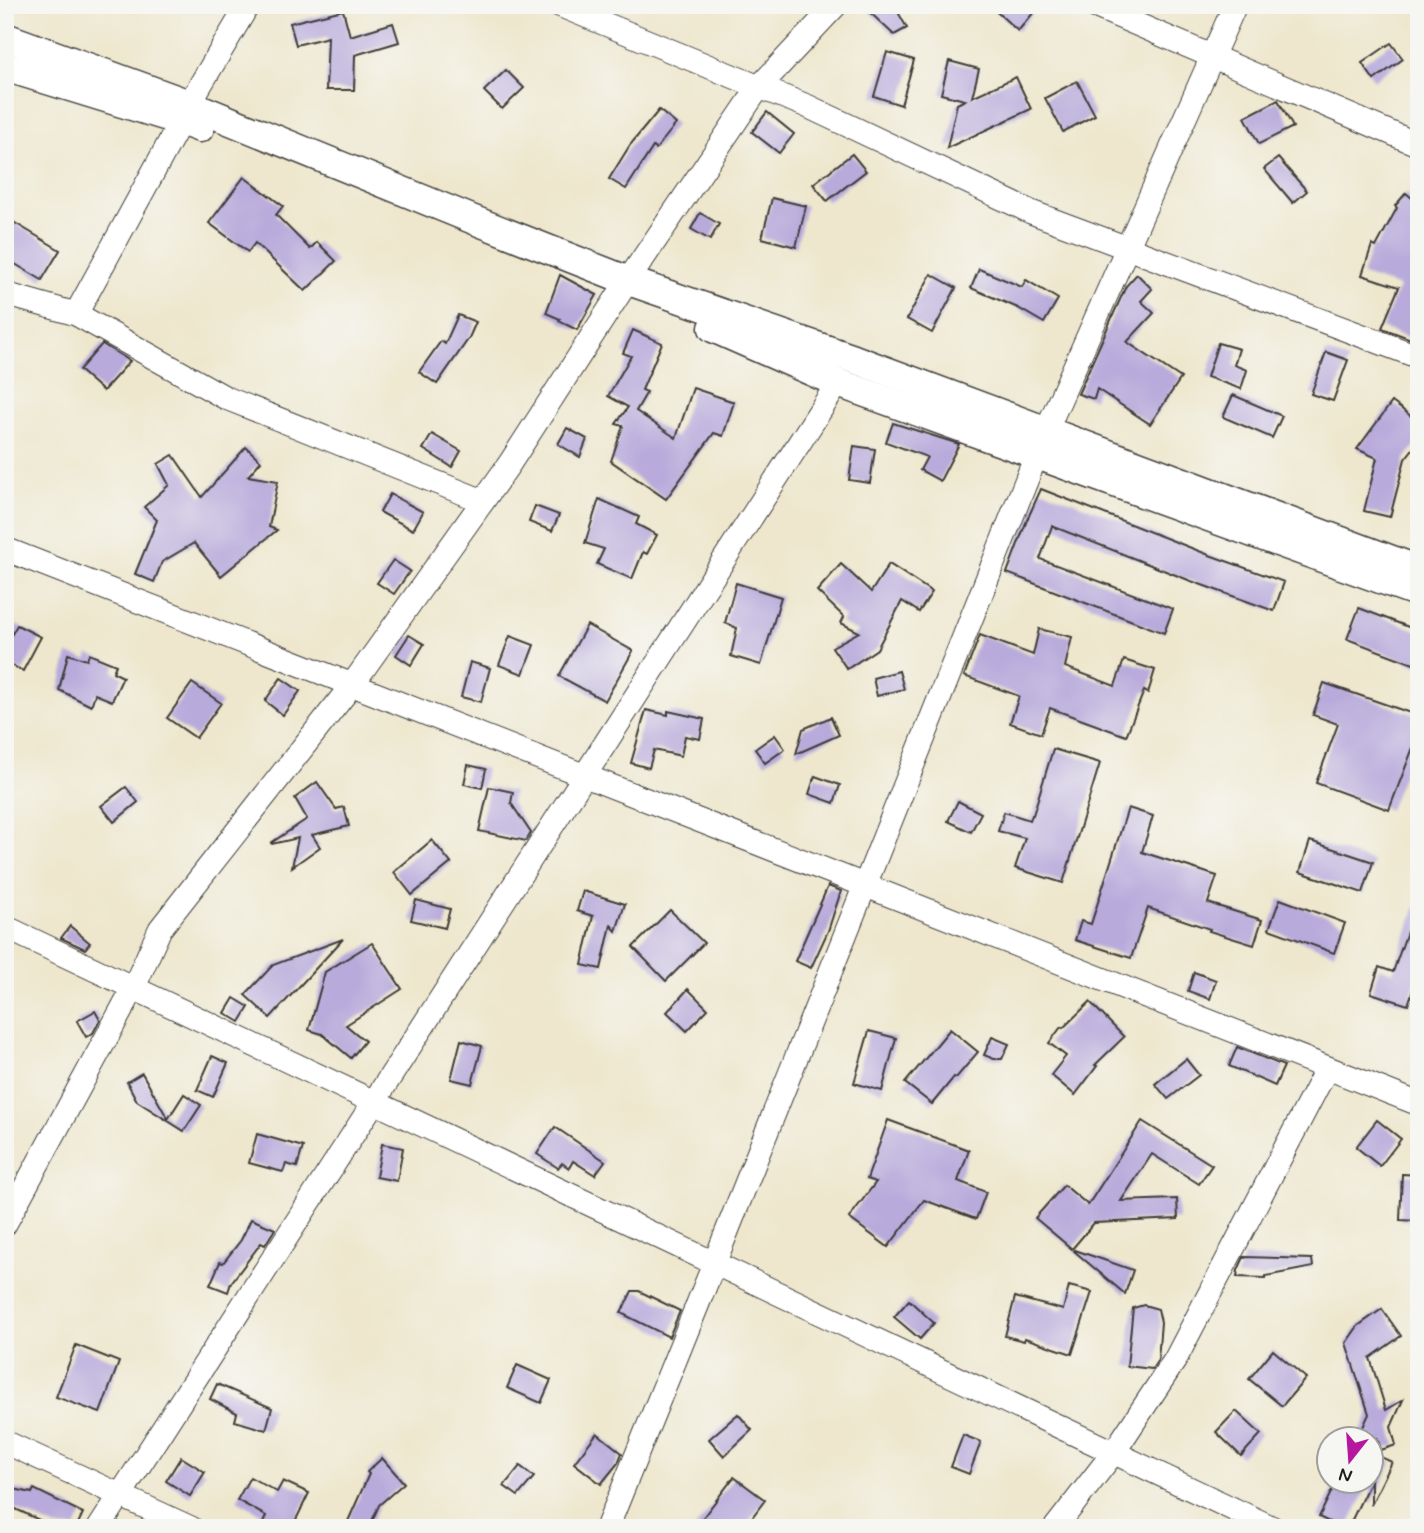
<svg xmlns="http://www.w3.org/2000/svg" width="1424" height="1533" font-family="Mynerve,sans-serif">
<rect width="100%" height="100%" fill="#f6f6f2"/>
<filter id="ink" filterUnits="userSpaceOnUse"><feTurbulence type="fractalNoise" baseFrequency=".0143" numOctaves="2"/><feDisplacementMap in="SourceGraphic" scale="14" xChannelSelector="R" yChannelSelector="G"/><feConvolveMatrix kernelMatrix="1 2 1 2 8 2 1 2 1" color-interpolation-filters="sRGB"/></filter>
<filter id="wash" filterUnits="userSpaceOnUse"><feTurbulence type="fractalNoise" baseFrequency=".00686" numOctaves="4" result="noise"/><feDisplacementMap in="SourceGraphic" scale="28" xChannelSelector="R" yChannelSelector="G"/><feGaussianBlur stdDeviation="1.57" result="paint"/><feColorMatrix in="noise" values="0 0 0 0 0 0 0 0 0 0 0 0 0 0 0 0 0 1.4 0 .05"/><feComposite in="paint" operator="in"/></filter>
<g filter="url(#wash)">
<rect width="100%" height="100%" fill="#eee7cd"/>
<g id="blocks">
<!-- building -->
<g fill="#b8aadb">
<polygon points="862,5 894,5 907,28 894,35"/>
<polygon points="989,5 1040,5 1018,31"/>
<polygon points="343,10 350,36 393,23 399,42 355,55 354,90 326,90 328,37 296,45 290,23"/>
<polygon points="1391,43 1403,59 1374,80 1362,63"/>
<polygon points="887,52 914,60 901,105 874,96"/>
<polygon points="949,61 979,69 972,97 1016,77 1031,109 947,148 957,104 965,100 941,94"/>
<polygon points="506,70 524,88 502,109 484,91"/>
<polygon points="1077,81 1095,115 1063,132 1045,98"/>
<polygon points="1278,100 1293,127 1259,144 1245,117"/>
<polygon points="659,110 676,124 656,149 653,147 626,189 609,179 630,145"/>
<polygon points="767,112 794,134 779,153 752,132"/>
<polygon points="852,154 866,171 827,201 813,184"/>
<polygon points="1278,158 1307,191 1293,203 1264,169"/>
<polygon points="244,177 283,206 276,215 310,249 317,242 336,261 305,291 255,243 248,252 209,223"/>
<polygon points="1406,193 1419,204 1419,342 1382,328 1399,287 1362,275 1372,245 1376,247 1397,208 1395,206"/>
<polygon points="772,198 806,206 796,247 762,238"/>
<polygon points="700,213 719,224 710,240 691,229"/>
<polygon points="5,217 60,250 42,280 5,258"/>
<polygon points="979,269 1022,287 1026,280 1058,299 1044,323 1018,308 971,288"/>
<polygon points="931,274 956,288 932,333 907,319"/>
<polygon points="1137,274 1152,289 1141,301 1154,313 1127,342 1181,378 1150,424 1097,389 1094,399 1078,394 1126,286"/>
<polygon points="560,275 597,295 577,330 559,321 560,319 546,313"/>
<polygon points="458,315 476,322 469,338 437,384 419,372 441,341 445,344"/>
<polygon points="633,330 662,343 642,390 647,392 636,411 676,438 693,388 734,402 723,436 714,433 666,499 611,461 623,426 616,424 628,407 608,396 631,356 623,353"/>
<polygon points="1218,343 1239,349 1234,365 1247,370 1241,389 1207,377"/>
<polygon points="102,344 130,361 103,391 79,370"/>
<polygon points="1326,352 1348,360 1333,401 1311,394"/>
<polygon points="1233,395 1282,416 1272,438 1223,417"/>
<polygon points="1392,402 1419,422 1419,441 1405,459 1390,517 1364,511 1377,458 1357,449"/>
<polygon points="893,423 959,444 940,481 920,470 927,457 886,442"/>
<polygon points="567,428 587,439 580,457 558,444"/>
<polygon points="432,434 461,451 452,467 423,449"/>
<polygon points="854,446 875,449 870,483 849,480"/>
<polygon points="246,447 261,461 248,476 278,481 269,527 277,530 221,576 194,543 162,562 154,582 135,574 157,520 144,507 169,485 158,464 173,455 202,497"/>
<polygon points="1041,489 1204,553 1284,582 1274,611 1191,581 1052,526 1040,559 1173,609 1164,633 1007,573 1027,520"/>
<polygon points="390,494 423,512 413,530 380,512"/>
<polygon points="599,499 639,517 636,524 657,535 647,554 643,552 632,579 597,564 604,549 585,543"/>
<polygon points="535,506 559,515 552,531 529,522"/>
<polygon points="393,560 410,571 394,594 377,583"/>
<polygon points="841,564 871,592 889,564 932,592 919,612 902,601 877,649 847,669 832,647 859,632 841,623 844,617 817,591"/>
<polygon points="736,583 781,597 761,665 731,656 737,628 725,623"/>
<polygon points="1359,608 1419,631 1419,666 1347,639"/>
<polygon points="17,625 41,637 23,671 5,662 5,646"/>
<polygon points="587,625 633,651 605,701 559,676"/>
<polygon points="1039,629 1072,637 1065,667 1115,686 1124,660 1155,670 1148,693 1144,691 1126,736 1050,708 1041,734 1010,723 1019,696 964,676 980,635 1033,655"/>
<polygon points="409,635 424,644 411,665 396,655"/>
<polygon points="510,636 534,645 523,674 499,665"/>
<polygon points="68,654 87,660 89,654 116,665 113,672 123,677 112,701 95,694 91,706 59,690"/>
<polygon points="470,662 490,668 481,702 461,697"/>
<polygon points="899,671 904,689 877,696 873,678"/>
<polygon points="281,678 300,691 283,715 265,701"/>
<polygon points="192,683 221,703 196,738 167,718"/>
<polygon points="1324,683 1419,716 1419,732 1389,810 1316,783 1338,724 1313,715"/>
<polygon points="646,710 668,715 668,711 704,719 700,739 685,736 681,756 654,750 649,768 631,763"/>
<polygon points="831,717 839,735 796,754 803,729"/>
<polygon points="775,735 785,749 765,763 755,749"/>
<polygon points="1053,749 1100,763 1063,883 1015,868 1025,838 998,831 1004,812 1030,820 1032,815 1033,815"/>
<polygon points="468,765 486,769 482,788 464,784"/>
<polygon points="815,776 840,785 834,803 809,794"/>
<polygon points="317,782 336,809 344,807 349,826 312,835 320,847 292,867 298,838 272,844 271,843 307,819 295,798"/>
<polygon points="126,787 138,802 114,822 101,806"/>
<polygon points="489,787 513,792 511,803 531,833 526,841 479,831"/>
<polygon points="958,801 981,813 971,832 948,821"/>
<polygon points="1128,808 1153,816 1142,852 1217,876 1208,903 1262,920 1254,945 1209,931 1210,929 1148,908 1131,958 1075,940 1081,921 1091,924"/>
<polygon points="432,840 451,863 412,895 394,872"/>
<polygon points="1310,841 1373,862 1363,893 1300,872"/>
<polygon points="828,886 841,891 828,931 811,968 795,961"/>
<polygon points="583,891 625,904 616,931 611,925 601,969 582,965 593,916 577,911"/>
<polygon points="1280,899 1345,923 1334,953 1269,929"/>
<polygon points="416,900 450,909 445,928 411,920"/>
<polygon points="1416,906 1419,906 1419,971 1408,1005 1371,993 1379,967 1393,972"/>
<polygon points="670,910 704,943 666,981 633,947"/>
<polygon points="70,926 90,943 85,949 61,938"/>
<polygon points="343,939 270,1018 245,995 273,965"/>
<polygon points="372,943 402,989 346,1025 365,1041 351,1058 322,1034 309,1030 325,972"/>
<polygon points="1194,972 1216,980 1210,999 1188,991"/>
<polygon points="688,989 708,1009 687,1031 667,1012"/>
<polygon points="234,998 249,1007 240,1022 225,1013"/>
<polygon points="1090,1002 1124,1037 1095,1065 1097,1066 1075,1095 1051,1075 1066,1056 1049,1043 1061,1027 1063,1028"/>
<polygon points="95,1011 100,1020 93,1033 86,1037 77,1021"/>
<polygon points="950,1029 978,1052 956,1078 954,1077 932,1104 905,1083"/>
<polygon points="869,1031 896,1038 882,1091 854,1083"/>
<polygon points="992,1037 1009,1044 1002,1059 994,1059 984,1055"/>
<polygon points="461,1040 482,1046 472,1084 451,1079"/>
<polygon points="1237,1047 1284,1066 1275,1086 1229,1066"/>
<polygon points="212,1056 228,1063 213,1097 197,1090"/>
<polygon points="1186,1059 1199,1075 1168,1099 1155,1084"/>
<polygon points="142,1073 168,1119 184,1094 201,1105 184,1131 137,1101 127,1082"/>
<polygon points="888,1120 969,1150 958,1181 986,1192 976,1219 924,1200 888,1247 849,1218 876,1182 867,1179"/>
<polygon points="1377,1120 1401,1139 1380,1166 1356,1147"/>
<polygon points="1142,1121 1212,1165 1199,1184 1152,1154 1121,1201 1177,1199 1178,1219 1094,1223 1072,1249 1035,1218 1064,1185 1088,1205"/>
<polygon points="555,1127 605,1161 595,1175 573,1161 569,1168 562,1163 558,1168 537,1154"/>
<polygon points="257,1134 303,1147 297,1167 286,1164 283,1172 249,1163"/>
<polygon points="382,1144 403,1148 397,1181 376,1177"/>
<polygon points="1402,1174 1419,1175 1419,1221 1400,1220"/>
<polygon points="251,1219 275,1229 265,1245 261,1243 231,1283 228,1292 210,1285 220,1262 223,1263 241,1240"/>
<polygon points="1075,1250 1133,1270 1125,1294 1074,1251"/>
<polygon points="1244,1257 1312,1259 1313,1267 1266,1276 1266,1278 1237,1277 1238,1270"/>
<polygon points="1069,1286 1092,1292 1072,1354 1025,1338 1024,1341 1005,1336 1015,1297 1063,1310"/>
<polygon points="632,1291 639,1291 680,1311 669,1337 621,1313"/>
<polygon points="909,1300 934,1323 920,1339 894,1317"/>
<polygon points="1144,1305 1158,1309 1161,1322 1158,1360 1152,1369 1127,1366 1133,1308"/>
<polygon points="1382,1309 1401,1336 1370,1358 1386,1410 1403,1400 1391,1427 1396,1445 1381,1450 1377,1438 1358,1438 1369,1414 1346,1343 1358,1326"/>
<polygon points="76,1345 119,1362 100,1413 56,1397"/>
<polygon points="1273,1350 1306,1378 1282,1406 1249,1379"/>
<polygon points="517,1365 551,1380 541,1403 507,1388"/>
<polygon points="217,1384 272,1408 266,1430 235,1421 237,1413 210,1399"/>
<polygon points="1236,1411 1261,1434 1241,1456 1216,1432"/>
<polygon points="738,1414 752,1430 724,1456 709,1439"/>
<polygon points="597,1433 622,1453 618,1463 601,1484 574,1463"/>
<polygon points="963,1435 981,1442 969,1474 951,1467"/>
<polygon points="1371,1453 1392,1462 1371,1505"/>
<polygon points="181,1457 205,1472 190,1496 166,1481"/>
<polygon points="382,1458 404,1483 379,1505 369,1528 345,1528 369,1474 367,1472"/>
<polygon points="520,1466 534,1477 518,1496 504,1486"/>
<polygon points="250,1477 277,1492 283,1481 309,1493 292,1528 261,1528 266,1516 237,1500"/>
<polygon points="734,1477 765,1500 744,1528 695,1528"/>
<polygon points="1337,1480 1371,1480 1348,1528 1341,1528 1319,1517"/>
<polygon points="5,1487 32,1493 34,1489 83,1513 76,1528 56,1528 5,1504"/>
</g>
</g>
</g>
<g filter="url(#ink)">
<use href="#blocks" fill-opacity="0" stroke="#3c3a37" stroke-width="2"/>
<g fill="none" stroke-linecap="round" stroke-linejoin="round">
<defs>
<g id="minor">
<polyline points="559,5 759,87 836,5"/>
<polyline points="1092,5 1419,145"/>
<polyline points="5,294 76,314 226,398 483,501"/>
<polyline points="76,314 181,121 189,104 248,5"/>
<polyline points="5,549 864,885 1419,1104"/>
<polyline points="5,927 1273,1528"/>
<polyline points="5,1224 134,987 160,929 352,685 483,501 510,463 623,288 759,87 807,106 1031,212 1419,357"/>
<polyline points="5,1442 191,1528"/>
<polyline points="99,1528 838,383"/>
<polyline points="607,1528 714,1264 1046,431 1235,5"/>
<polyline points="1055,1528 1114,1452 1175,1360 1327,1068"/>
</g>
<g id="tertiary">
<polyline points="5,37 189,104 474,220 629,281 854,359 1419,570"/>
<polyline points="5,67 181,121 200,128"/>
<polyline points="713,328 838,383 1419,593"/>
</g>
</defs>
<!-- minor casing -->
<use href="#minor" stroke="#3c3a37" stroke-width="25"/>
<!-- tertiary casing -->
<use href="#tertiary" stroke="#3c3a37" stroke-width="31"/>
<!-- minor -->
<use href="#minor" stroke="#fff" stroke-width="23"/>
<!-- tertiary -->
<use href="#tertiary" stroke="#fff" stroke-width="28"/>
</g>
</g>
<!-- margin -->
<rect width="1424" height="1533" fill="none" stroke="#f6f6f2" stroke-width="28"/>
<!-- north arrow -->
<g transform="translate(1350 1460) rotate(197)"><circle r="33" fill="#f6f6f2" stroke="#9f9f9c" stroke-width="2"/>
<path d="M0-5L12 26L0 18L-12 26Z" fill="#b5179e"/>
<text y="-10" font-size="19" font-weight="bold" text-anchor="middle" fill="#1c1c1c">N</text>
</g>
</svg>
